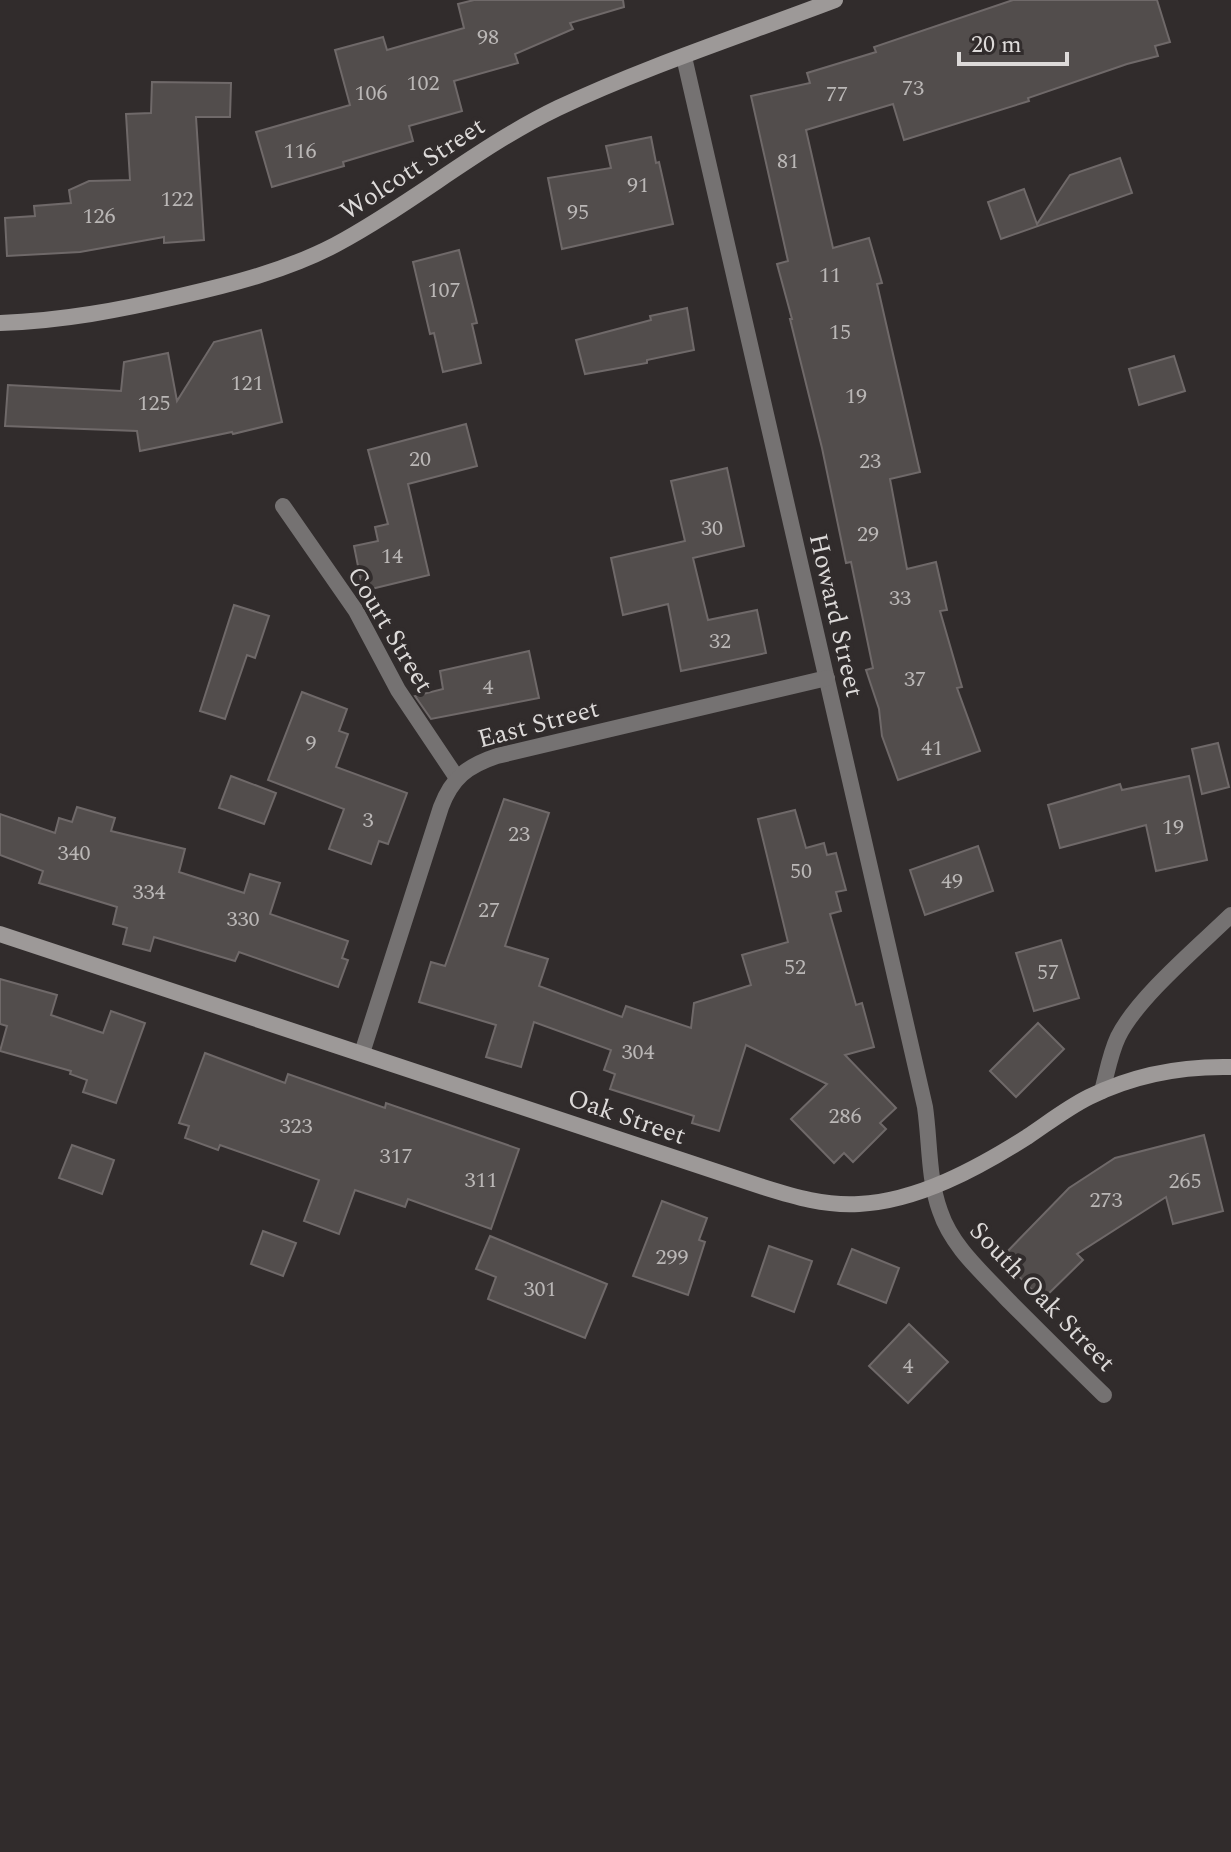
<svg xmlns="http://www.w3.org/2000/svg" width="1231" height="1852" font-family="Spectral,serif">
<rect width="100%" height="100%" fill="#312c2c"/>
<!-- building -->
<g fill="#524d4c" stroke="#6f6969" stroke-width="2">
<polygon points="474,0 623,0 624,7 570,23 573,29 515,54 518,63 454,81 462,111 409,126 413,141 343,162 344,166 272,187 256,132 350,105 335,50 383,37 387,50 464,28 458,4"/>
<polygon points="1013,0 1157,0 1170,42 1155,46 1158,56 1127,64 1028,98 1029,101 904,140 893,104 806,130 833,248 869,238 882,283 877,284 920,472 890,479 907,569 936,562 947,610 940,611 962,687 957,688 980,751 898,780 882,736 879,709 866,670 873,668 851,562 846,563 822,448 790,319 792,319 777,264 788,261 751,96 810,83 807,73 876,52 874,47"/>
<polygon points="152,82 231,83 230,117 196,117 204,240 164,243 164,237 80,252 7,256 5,218 35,216 34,206 71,203 69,190 89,181 130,180 126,114 151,113"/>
<polygon points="651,137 656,163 659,162 673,224 562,249 548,178 611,168 606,146"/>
<polygon points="1120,158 1132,193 1001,239 988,202 1024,189 1037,224 1070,175"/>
<polygon points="459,250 477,323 472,324 481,363 443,372 434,333 430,334 413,262"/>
<polygon points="687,308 694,350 647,360 647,363 585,374 576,340 651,320 650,316"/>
<polygon points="261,330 282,422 233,434 232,432 140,451 137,431 5,426 8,385 121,391 124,362 168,353 177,401 214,342"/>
<polygon points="1174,356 1185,391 1139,405 1129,369"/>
<polygon points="466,424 477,466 408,484 429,575 363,591 354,546 378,541 375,527 388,524 368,450"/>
<polygon points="727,468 744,546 693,558 708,620 757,610 766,653 681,671 668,604 623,615 611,558 685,541 671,481"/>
<polygon points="234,605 269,616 255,658 247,655 225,719 200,711"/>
<polygon points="529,651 539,698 431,719 415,696 443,689 440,671"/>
<polygon points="302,692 347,709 339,731 348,734 336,767 407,793 388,844 379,841 371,864 329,849 344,809 268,780"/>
<polygon points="1218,743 1229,787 1202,794 1192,749"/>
<polygon points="231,776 276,793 264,824 219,808"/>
<polygon points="1189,776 1207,860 1156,871 1146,825 1060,848 1048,805 1120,784 1122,790"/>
<polygon points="504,799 549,813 505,946 548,959 539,986 622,1017 626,1006 691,1028 694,1003 751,985 742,955 788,942 758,819 795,810 806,848 824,843 827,855 836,853 846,890 836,892 841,911 830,914 856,1005 862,1003 874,1047 845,1055 896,1108 880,1123 886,1129 853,1162 844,1153 834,1163 791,1119 827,1084 746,1045 719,1131 692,1123 694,1116 610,1089 615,1074 604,1070 611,1050 534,1022 521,1067 486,1057 496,1025 419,1002 431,962 445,966"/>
<polygon points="77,807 115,818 111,831 185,849 179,872 244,893 250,874 280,883 270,914 348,941 342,958 348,960 338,987 239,952 235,961 154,937 150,951 123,944 127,928 113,924 117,907 39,883 43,871 0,855 0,814 55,833 59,818 72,822"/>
<polygon points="978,846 993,891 925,915 910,870"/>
<polygon points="1061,940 1079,998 1034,1011 1016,953"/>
<polygon points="0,979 57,995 51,1015 103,1033 111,1011 145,1023 116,1103 83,1092 87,1080 70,1074 71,1071 0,1051 7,1026 0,1024"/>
<polygon points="1038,1023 1064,1049 1016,1097 990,1071"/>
<polygon points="205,1053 285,1083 288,1074 385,1108 386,1103 519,1149 491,1229 408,1199 405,1207 355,1190 339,1234 304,1221 319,1180 220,1145 218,1150 185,1138 189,1126 179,1123"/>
<polygon points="1204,1135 1223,1211 1173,1224 1166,1197 1077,1254 1083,1260 1042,1300 1001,1258 1069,1188 1115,1158"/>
<polygon points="72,1145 114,1160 102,1194 59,1178"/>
<polygon points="662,1201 707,1218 699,1240 705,1242 688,1295 633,1276"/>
<polygon points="263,1231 296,1243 283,1276 251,1264"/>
<polygon points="490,1236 607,1284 585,1338 488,1299 496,1277 476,1269"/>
<polygon points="769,1246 812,1261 794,1312 752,1296"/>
<polygon points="852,1249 899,1268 886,1303 838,1284"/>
<polygon points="909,1324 948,1362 908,1403 869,1366"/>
</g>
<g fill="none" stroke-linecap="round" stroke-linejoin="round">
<!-- street -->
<g stroke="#757272" stroke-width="16">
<path d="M684,57L925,1107C930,1141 928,1178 940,1211C952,1247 982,1272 1007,1299C1039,1331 1071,1363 1104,1395"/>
<polyline points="283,506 356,611 398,690 457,778"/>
<path d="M362,1053L441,807C452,778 467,766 497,756L827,678"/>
<path d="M1102,1091C1107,1073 1110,1054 1118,1037C1137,998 1198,947 1231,915"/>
</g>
<!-- secondary -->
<g stroke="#9d9998" stroke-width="16">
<path d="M0,323C62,321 120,310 180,296C233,284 287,270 335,245C412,204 479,146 558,108C647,66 743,35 835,0"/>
<path d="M0,934L763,1187C795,1197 825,1206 859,1204C918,1201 978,1168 1027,1137C1048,1123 1067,1108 1089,1097C1133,1075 1182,1066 1231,1067"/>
</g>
</g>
<g text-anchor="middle" stroke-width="8" stroke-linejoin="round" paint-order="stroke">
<!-- number labels -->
<g font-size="22" fill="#bab7b6">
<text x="488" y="44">98</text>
<text x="423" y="90">102</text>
<text x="913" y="95">73</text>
<text x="371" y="100">106</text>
<text x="837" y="101">77</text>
<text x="300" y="158">116</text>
<text x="788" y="168">81</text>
<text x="638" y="192">91</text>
<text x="177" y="206">122</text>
<text x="578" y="219">95</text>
<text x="99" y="223">126</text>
<text x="830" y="282">11</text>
<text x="444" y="297">107</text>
<text x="840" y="339">15</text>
<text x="247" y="390">121</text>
<text x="856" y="403">19</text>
<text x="154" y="410">125</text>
<text x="420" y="466">20</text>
<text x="870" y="468">23</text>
<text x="712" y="535">30</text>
<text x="868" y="541">29</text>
<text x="392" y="563">14</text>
<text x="900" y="605">33</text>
<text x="720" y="648">32</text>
<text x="915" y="686">37</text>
<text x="488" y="694">4</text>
<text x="311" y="750">9</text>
<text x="932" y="755">41</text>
<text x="368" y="827">3</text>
<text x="1173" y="834">19</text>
<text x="519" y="841">23</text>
<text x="74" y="860">340</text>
<text x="801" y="878">50</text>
<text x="952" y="888">49</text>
<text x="149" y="899">334</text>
<text x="489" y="917">27</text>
<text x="243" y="926">330</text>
<text x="795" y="974">52</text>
<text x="1048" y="979">57</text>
<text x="638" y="1059">304</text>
<text x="845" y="1123">286</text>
<text x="296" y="1133">323</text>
<text x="396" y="1163">317</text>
<text x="481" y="1187">311</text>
<text x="1185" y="1188">265</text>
<text x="1106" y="1207">273</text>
<text x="672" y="1264">299</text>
<text x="540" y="1296">301</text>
<text x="908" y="1373">4</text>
</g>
<!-- street labels -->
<g font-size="26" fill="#dddad9" stroke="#312c2c">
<text transform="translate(412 168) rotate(-33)" y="9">Wolcott Street</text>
<text transform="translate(837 615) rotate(77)" y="9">Howard Street</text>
<text transform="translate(391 629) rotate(59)" y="9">Court Street</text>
<text transform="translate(538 723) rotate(-15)" y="9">East Street</text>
<text transform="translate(627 1116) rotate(19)" y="9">Oak Street</text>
<text transform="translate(1043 1296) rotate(46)" y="9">South Oak Street</text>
</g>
</g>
<!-- scale -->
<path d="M959 52v12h108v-12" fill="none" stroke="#dddad9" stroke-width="4"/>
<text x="971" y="52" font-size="24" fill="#dddad9" stroke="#312c2c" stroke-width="6" paint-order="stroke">20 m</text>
</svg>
